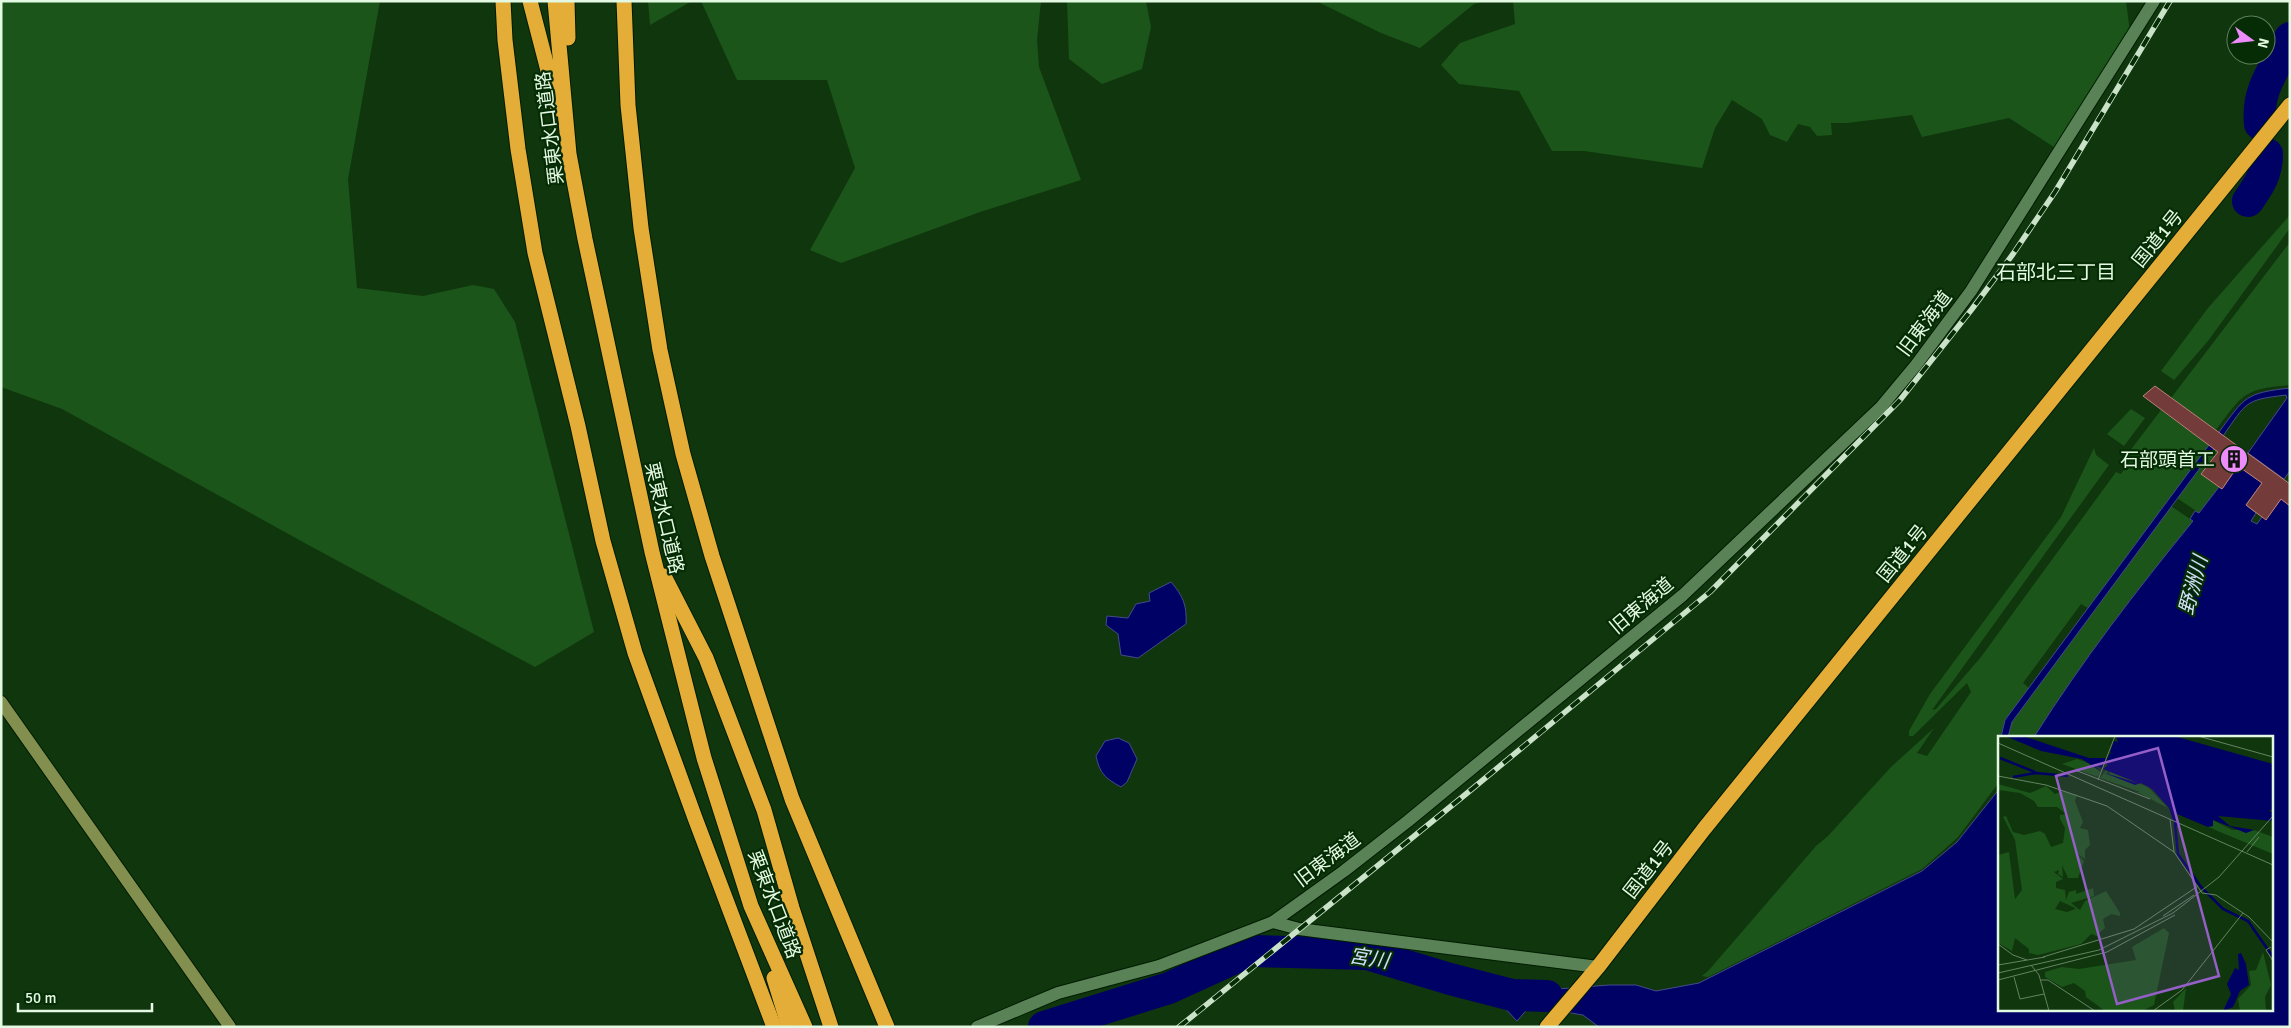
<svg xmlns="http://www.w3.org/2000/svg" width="2291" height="1028" font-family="Signika,'Noto Sans JP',sans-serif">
<rect width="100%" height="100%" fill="#10360e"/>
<!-- green -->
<g fill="#1b5519">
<polygon points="1,1 380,1 348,179 357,288 423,296 473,285 494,289 515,322 594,632 535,667 312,547 62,409 1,387"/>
<polygon points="648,1 692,1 650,25"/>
<polygon points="701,1 1041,1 1037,40 1039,67 1081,180 980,212 841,263 810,250 855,168 827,80 737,80"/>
<polygon points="1067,1 1146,1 1151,27 1142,69 1102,84 1069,59"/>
<polygon points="1316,1 1486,1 1474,4 1420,48 1381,33"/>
<polygon points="1513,1 2126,1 2130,33 2057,149 2009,118 1922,137 1912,115 1847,123 1831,123 1832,135 1817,136 1810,127 1798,124 1787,142 1770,135 1762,119 1732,100 1715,128 1702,168 1584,151 1552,151 1519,91 1459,84 1441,65 1460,43 1515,24"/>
<polygon points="2290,215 2290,228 2208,341 2174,380 2161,371 2208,308"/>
<path d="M2290,242V385C2243,389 2243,394 2216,430L2171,398Z"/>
<polygon points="2131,409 2145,418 2124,446 2107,434"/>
<polygon points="2161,410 2209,445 2088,608 2081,604 2023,683 2029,688 2005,720 2000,737 2000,781 1958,837 1922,869 1708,977 1702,976 1709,970 1816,846 1828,836 1891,767 1934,728 1917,753 1927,756 1971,692 1967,683 1913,736 1909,736 1909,731 1930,694 2061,517 2094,448 2096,455 2109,465 1932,710 1936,709 1981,657 2116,472 2121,474 2130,461 2126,456"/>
<polygon points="2214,449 2218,451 2201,473 2219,487 2199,513 2177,498"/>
<path d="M2171,506L2193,521C2136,591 2082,661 2034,737H2008L2012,722Z"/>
</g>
<!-- water -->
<g fill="#000164" stroke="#444b8a">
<path d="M2290,388V471L2284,479L2248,453L2287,398L2286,395C2244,400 2247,402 2223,436L2219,432C2245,397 2245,393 2290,388Z"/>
<polygon points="2209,445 2214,449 2012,722 2008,737 2001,737 2005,720"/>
<path d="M2238,466L2262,483L2246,505L2256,513L2251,521L2257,524L2262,517L2266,519L2281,499L2290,506V1027H1599L1583,1015L1530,1006L1517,1021L1501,1004L1506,986L1558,989L1609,985H1636L1656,991L1699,983L1922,871L1957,842L2000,788V1009H2272V737H2034C2082,661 2136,591 2193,521L2190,519L2195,511L2199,513L2219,487L2222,489Z"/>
<path d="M1171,582C1183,596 1187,605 1186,624L1138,658L1121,655L1118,634L1106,625L1107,616L1128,618L1136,604L1150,601L1149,593Z"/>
<path d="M1118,738L1129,743L1137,759L1127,782L1121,787C1105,778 1100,774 1096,756L1105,741Z"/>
</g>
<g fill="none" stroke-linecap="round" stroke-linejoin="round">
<!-- river -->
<g stroke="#000164" stroke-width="32">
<path d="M2260,124C2256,90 2276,67 2290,38"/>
<path d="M2248,201C2259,185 2267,174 2267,154"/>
<polyline points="1044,1027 1169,988 1250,951 1367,954 1450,979 1512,995 1547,996"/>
</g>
</g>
<!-- building -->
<polygon fill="#733b39" stroke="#be807c" points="2155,386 2290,484 2290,506 2281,499 2266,520 2246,505 2262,483 2238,466 2222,489 2201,474 2218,452 2143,396"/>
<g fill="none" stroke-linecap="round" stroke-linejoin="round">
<defs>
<g id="street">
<polyline points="1273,922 1299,929 1598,967"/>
<polyline points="977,1027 1058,993 1159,966 1273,922 1344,871 1408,821 1683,595 1881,407 1916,365 1971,291 2154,1"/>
</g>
<polyline id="secondary" points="1,702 230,1027"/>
<g id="highway">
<polyline points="503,1 505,40 518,149 535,253 578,426 603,541 635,653 695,818 774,1027"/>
<polyline points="530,1 558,109"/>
<polyline points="555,1 569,154 585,239 652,552 704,758 751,906 805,1027"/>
<polyline points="567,1 568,38"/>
<polyline points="624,1 628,105 641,228 660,350 683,454 712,556 792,799 887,1027"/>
<polyline points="664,576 706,658 764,810 792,908 831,1027"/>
<polyline points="774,978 789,1027"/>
<polyline points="1547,1027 1598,967 1704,829 2290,105"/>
</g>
</defs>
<!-- street casing -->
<use href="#street" stroke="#011c01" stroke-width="14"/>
<!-- secondary casing -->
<use href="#secondary" stroke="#011c01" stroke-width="14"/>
<!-- highway casing -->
<use href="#highway" stroke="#011c01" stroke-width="17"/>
<!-- street -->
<use href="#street" stroke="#5a8257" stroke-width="12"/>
<!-- secondary -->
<use href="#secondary" stroke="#838f4e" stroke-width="12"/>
<!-- highway -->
<use href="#highway" stroke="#e3ad38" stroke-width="15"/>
<defs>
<polyline id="rail" points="1179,1027 1466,794 1710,592 1900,400 1972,309 2013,254 2055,192 2170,1"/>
</defs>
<!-- rail casing -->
<use href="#rail" stroke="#cae2c8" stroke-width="5.5"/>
<!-- rail -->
<use href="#rail" stroke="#052c04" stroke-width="4" stroke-dasharray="11" stroke-linecap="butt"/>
</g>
<!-- icons -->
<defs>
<symbol id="building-disc" viewBox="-11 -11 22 22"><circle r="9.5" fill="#ed8cfa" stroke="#052c04"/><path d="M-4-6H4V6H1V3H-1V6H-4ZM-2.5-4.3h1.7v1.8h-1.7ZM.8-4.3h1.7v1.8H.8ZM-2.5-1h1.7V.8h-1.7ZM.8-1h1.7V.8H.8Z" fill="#111"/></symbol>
</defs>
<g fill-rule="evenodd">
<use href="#building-disc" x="2218" y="443" width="32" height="32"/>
</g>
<g text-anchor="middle" stroke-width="4.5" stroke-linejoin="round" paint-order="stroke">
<!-- street labels -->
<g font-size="19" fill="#e3f9e1" stroke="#052c04">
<text transform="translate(549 128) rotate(-97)" y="7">栗東水口道路</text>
<text transform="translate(2157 238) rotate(-51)" y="7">国道1号</text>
<text transform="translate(1924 323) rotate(-53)" y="7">旧東海道</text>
<text transform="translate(665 518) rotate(77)" y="7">栗東水口道路</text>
<text transform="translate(1902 553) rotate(-51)" y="7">国道1号</text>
<text transform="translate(1641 605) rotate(-40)" y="7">旧東海道</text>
<text transform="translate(1327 859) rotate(-37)" y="7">旧東海道</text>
<text transform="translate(1648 869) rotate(-52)" y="7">国道1号</text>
<text transform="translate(775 904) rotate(69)" y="7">栗東水口道路</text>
</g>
<!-- poi labels -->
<g font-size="19" fill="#e3f9e1" stroke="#052c04" text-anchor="end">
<text x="2215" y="466">石部頭首工</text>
</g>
<!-- neighbourhood labels -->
<g font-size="20" fill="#e3f9e1" stroke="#052c04">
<text x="2056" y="279">石部北三丁目</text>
</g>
<!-- water labels -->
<g font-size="20" font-style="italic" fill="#d3e0fa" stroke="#052c04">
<text transform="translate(2193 585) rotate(-75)" y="7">野洲川</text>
<text transform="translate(1369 958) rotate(9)" y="7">宮川</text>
</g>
</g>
<!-- overview -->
<g transform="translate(1998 736)">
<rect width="275" height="275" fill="#10360e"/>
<path d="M79,23L96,29L102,36L100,41L64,28ZM108,34L111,39L112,36L150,51L170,72L139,56H142L102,42ZM0,48L32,57L48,50L57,58L65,55L79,59L77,65L85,86L82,92L90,94L92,109L87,114V123L78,117L86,125L80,142H70L64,129L65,141L60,138L61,134L56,136L65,143L58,146V152L67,154L68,164L71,156L78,154V158L95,152L96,160L73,167L82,174L87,165L108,155L122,177V180L113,178L105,183L107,192L100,198L104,202L93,198L83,208L40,219L31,217V213L17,202L14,215L0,207V119L11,116L17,163L24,154L17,104L5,81L8,80L15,96L26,99L42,95L47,98L53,111L65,107L67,92L62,83V79L68,78L59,71H40L36,65L22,57L0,54ZM62,165L77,172V173L69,176L57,173ZM215,84L234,94H256L275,101V118L210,91ZM166,192L171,197L156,269L144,275H107L88,261L87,255L76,247L64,251L47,241V236L64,231L81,233L138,224L134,211ZM265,216L273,249L267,261L268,275H242L240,263L253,249L251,235L258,234ZM188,252L185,275H177L175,266Z" fill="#1b5519" fill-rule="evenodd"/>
<path d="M7,0H25L91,22H108L104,32L97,30L102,35L84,23L43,15ZM118,0H176L275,28V74H271L275,77V85L220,80L232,90L256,94L248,97L215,84V90L210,91L179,78L180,89L177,91L171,72L154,53L143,47L137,49L104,36L140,47L105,33L110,29L107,27L112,17L115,18L112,16L116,5L120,6ZM243,217L248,228L251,249L242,255L235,271L225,275L233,258L229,248L237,232L241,234L240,218Z" fill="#000164"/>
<path fill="none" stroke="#000164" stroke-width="2.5" d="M2,22L37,36M38,37L70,40M15,41L38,37M177,88L180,118L203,151L225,173L250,185L275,221"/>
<path fill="none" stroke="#648462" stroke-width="1" d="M200,0L275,21M0,7L248,117M76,36L77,34L152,63M0,40L48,49L109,70L176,116L204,157L218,159L251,181L275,206M100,44L117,0M172,83L176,116M249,116L261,101M248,117L275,129M165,180L196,159M0,208L15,219L29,224M273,211L268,214L275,225M45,221L136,193L200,150M0,229L47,221M33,229L41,239L51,275M0,237L101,214L175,177L221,141L275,80M16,241L22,263L46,258M0,244L109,216L177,179M43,244H50L97,275M155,275L184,254L245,177"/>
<path fill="#955fc8" fill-opacity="0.15" stroke="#955fc8" stroke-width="2.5" d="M160,12L221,240L119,268L58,40Z"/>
<rect width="275" height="275" fill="none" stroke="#e3f9e1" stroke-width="2.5"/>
</g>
<!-- border -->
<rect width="2291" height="1028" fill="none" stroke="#e3f9e1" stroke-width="5"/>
<!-- north arrow -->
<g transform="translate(2251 40) rotate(105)"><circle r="24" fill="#052c04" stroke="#5e7e5c"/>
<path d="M0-4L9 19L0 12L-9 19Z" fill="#ed8cfa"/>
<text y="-8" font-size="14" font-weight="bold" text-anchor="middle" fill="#e3f9e1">N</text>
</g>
<!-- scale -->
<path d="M18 1003v8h134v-8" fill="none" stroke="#e3f9e1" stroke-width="2.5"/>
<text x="25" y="1003" font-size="15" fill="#e3f9e1" stroke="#052c04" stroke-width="4" paint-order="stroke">50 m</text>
</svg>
